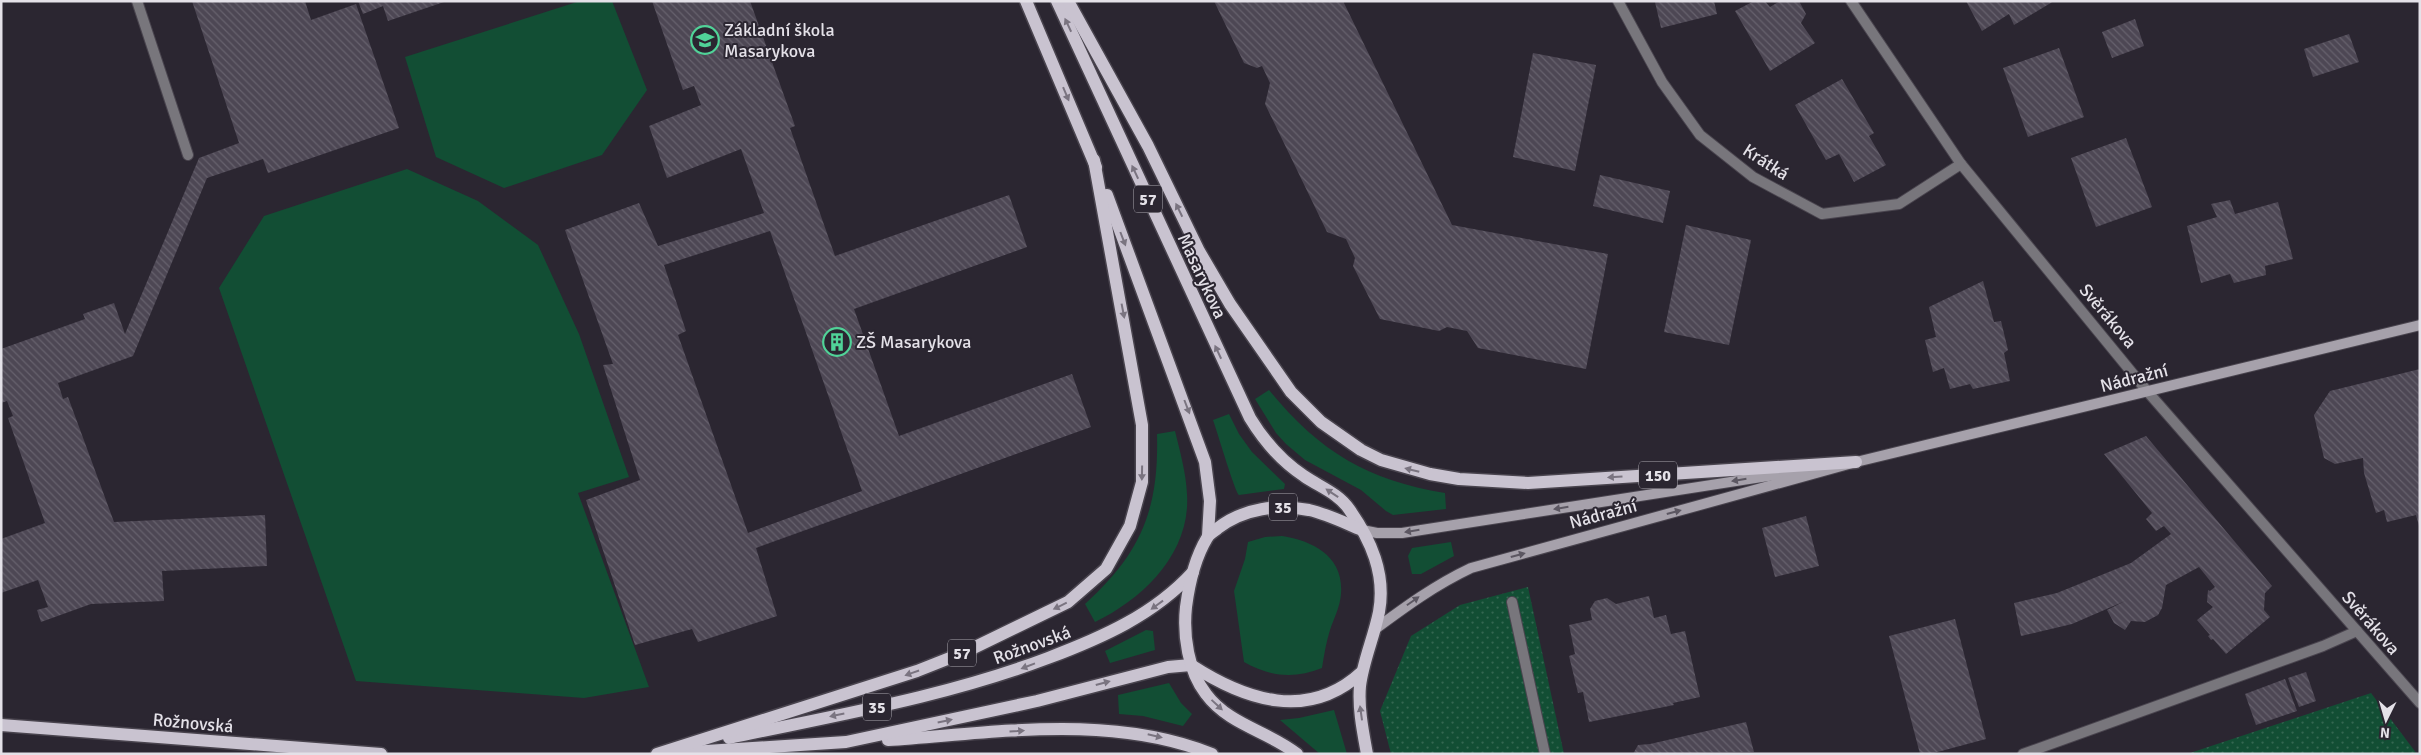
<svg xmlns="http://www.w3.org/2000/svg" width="2421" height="755" font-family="Signika,sans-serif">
<defs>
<pattern id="park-dots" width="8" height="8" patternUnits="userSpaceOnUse" patternTransform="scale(1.25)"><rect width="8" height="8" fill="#124e34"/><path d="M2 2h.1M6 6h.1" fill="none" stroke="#346751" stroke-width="1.8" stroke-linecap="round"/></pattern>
<pattern id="building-back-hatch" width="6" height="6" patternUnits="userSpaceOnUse" patternTransform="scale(1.25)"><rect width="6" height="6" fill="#4d4754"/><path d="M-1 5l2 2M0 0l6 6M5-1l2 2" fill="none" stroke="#66616d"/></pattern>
</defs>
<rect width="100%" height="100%" fill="#2b2631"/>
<!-- green -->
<g fill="#124e34">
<polygon points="580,1 612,1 647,90 602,155 504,188 436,157 405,57"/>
<polygon points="407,169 478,201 538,245 579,334 629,477 578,493 649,687 584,698 356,681 219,288 264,216"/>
<path d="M1269,390C1320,452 1367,480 1445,493L1446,509L1393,515L1386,511L1361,490L1305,460L1286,444L1276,433L1255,399Z"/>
<path d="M1229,414L1239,434L1252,452L1285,484L1284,489L1239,495C1235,492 1217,431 1213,420Z"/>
<path d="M1175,431C1180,452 1186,472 1187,494C1191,553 1143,599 1095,622L1085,604C1141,553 1159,510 1157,434Z"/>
<path d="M1282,536C1314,541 1344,557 1341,594C1340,607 1334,618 1330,630C1326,643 1324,655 1322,668C1295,679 1270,677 1244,662L1234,591L1245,559L1248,542L1265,537Z"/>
<polygon points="1451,542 1454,556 1421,574 1412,574 1408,556 1412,548"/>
<polygon points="1146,630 1153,631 1155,650 1110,663 1105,651"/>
<polygon points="1169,683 1181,703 1192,714 1183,726 1143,716 1119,714 1118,695"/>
<polygon points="1334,710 1347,754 1320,754 1280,720 1299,718"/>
</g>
<!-- park -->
<g fill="url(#park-dots)">
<polygon points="1528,587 1564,754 1391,754 1380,711 1411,636 1460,605"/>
<polygon points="2371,693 2417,754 2187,754"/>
</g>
<!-- building -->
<g fill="url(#building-back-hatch)" fill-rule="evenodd">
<polygon points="192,1 305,1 311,20 356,4 399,128 268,173 263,159 207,178 133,356 58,383 63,399 68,397 114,522 265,515 267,566 162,571 164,601 91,604 41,622 37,610 48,607 38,580 1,593 1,539 45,523 8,418 13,416 7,401 1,403 1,349 85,319 83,314 114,303 125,334 199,158 239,143"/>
<polygon points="358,1 444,1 444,2 388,21 383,6 363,14"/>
<path d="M652,1H750L795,126L790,128L835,256L1009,195L1027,247L854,309L899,436L1072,374L1091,427L756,548L777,616L698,642L692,629L635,645L586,500L640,480L603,365L613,364L565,230L639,203L658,246L764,213L741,149L667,178L649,126L701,105L694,86L683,90ZM770,231L862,491L748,533L678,335L686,331L664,265Z"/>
<polygon points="1214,1 1343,1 1452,225 1608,254 1586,369 1478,348 1467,331 1447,327 1439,331 1380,319 1353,266 1355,258 1346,239 1327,232 1265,104 1270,83 1262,66 1257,68 1244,63"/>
<polygon points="1714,1 1717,14 1661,28 1655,2"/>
<polygon points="1754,1 1765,1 1770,7 1780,1 1799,1 1806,14 1801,23 1815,43 1770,71 1735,11"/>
<polygon points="1966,1 2054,1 2014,25 2009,14 1982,31"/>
<polygon points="2135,19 2144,46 2112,58 2102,32"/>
<polygon points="2349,34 2359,62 2313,77 2304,49"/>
<polygon points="2059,48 2084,117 2028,137 2003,68"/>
<polygon points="1533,53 1596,65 1575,171 1513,157"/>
<polygon points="1842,79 1874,133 1869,136 1886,165 1854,182 1839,154 1826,160 1795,105"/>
<polygon points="2126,138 2152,207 2096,227 2071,158"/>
<polygon points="1600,175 1670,191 1663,223 1593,206"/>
<polygon points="2230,200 2235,214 2278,202 2293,259 2265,266 2266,275 2234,283 2230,274 2201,283 2187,226 2217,217 2211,204"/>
<polygon points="1686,225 1751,240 1729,345 1664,332"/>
<polygon points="1983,281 1994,322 2001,321 2008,350 2004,353 2010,381 1973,389 1970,384 1950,389 1944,368 1933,372 1925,340 1936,337 1929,307"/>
<polygon points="2420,369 2420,526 2419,526 2416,515 2387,522 2384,510 2376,513 2364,473 2363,458 2335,464 2324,458 2314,415 2330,391"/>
<polygon points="2146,436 2272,586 2265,593 2264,610 2270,617 2226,654 2213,639 2211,640 2208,636 2210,635 2197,620 2213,607 2207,602 2208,590 2210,591 2215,587 2199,567 2166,585 2162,608 2158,615 2145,622 2131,621 2125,630 2114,623 2107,610 2125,601 2072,624 2021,636 2014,603 2057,593 2131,563 2171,534 2164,526 2156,531 2146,519 2152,513 2104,454"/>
<polygon points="1806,516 1819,566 1775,577 1762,528"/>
<polygon points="1649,596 1654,618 1666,615 1671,634 1685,631 1700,697 1673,703 1674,705 1589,722 1583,692 1578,693 1569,656 1575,654 1569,625 1592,620 1590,609 1595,601 1607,598 1616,604"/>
<polygon points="1955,619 1986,739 1930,754 1920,754 1889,636"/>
<polygon points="2306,672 2316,701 2299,707 2288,678"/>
<polygon points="2285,679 2297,711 2256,725 2245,694"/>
<polygon points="1746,722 1754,752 1633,754 1638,745 1650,744"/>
</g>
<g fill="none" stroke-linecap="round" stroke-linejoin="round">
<defs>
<g id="service">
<polyline points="137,1 188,155"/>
<polyline points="1512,602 1545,754"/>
<polyline points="2023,754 2323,646 2357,631"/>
</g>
<g id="minor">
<polyline points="1618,1 1662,82 1700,135 1753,177 1822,214 1899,204 1961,164"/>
<polyline points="1851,1 1961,164 2147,391 2420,703"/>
</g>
<g id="secondary">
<polyline points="1362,530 1377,533 1402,533 1801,471"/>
<path d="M1374,630C1405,607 1435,585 1471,568L1856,462L2420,325"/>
</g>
<g id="primary">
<polyline points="1026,1 1096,167"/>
<path d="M1057,1L1250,418C1264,441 1281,461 1304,476C1320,487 1338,493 1349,509C1371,540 1386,574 1379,612C1374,637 1363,661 1360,686C1358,708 1363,732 1367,754"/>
<polyline points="1068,1 1148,146 1199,251 1230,304 1291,392 1321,422 1361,450 1381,460 1430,474 1459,479 1528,483 1856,462"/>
<polyline points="1107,195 1205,462 1210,501 1208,536"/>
<path d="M1191,665C1245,700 1308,722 1362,672"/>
<polyline points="1,725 381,754"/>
<path d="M729,738C837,715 945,697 1048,658C1101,638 1154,615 1193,572"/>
<path d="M888,740C995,733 1110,713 1212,754"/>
<polyline points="675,753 846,742 1037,701 1168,667 1191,665"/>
<polyline points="657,754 917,671 965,652 1068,602 1106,569 1130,526 1142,482 1142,425 1094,160"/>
<path d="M1297,754C1268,731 1229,725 1206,694C1188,671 1183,635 1186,607C1189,584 1195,558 1207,538C1209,534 1215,531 1218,528C1244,508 1278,504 1309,510C1327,514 1345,523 1362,530"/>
</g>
</defs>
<!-- service casing -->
<use href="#service" stroke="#49444e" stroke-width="12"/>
<!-- minor casing -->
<use href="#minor" stroke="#49444e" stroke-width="12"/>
<!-- secondary casing -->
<use href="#secondary" stroke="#49444e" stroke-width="12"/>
<!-- primary casing -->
<use href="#primary" stroke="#49444e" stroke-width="15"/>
<!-- service -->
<use href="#service" stroke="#78767c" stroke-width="10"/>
<!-- minor -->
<use href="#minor" stroke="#78767c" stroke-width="10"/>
<!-- secondary -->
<use href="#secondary" stroke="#a6a1ab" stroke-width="10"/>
<!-- primary -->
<use href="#primary" stroke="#c9c3d0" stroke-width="12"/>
</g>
<!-- one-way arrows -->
<defs><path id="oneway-solid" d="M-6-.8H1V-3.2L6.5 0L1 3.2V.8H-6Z" transform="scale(1.25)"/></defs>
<g fill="#7a7480">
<use href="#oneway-solid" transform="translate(1068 25) rotate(-115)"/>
<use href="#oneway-solid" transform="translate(1066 94) rotate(67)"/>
<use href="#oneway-solid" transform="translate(1135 172) rotate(-115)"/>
<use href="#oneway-solid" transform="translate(1179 210) rotate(-116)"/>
<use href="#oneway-solid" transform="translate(1123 239) rotate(69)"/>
<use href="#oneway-solid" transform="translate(1123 311) rotate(79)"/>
<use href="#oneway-solid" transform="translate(1218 352) rotate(-115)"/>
<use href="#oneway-solid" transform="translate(1187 407) rotate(69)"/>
<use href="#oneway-solid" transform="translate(1412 470) rotate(-166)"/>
<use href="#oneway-solid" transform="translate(1142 473) rotate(91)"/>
<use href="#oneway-solid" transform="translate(1615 477) rotate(176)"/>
<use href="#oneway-solid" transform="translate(1332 493) rotate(-146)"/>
<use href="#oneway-solid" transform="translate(1157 605) rotate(144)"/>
<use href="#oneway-solid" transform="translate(1060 606) rotate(154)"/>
<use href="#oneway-solid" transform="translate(1028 666) rotate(159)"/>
<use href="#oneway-solid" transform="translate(912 673) rotate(161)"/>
<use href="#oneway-solid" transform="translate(1103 683) rotate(-15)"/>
<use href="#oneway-solid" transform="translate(1217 705) rotate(43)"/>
<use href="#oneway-solid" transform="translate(1361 713) rotate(-98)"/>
<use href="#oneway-solid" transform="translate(837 715) rotate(168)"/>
<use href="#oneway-solid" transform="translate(945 721) rotate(-12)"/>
<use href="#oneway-solid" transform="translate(1017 731) rotate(-4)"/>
<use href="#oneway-solid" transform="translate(1155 736) rotate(13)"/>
</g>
<g fill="#5c5762">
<use href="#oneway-solid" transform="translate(1739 480) rotate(171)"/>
<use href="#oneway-solid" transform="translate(1561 508) rotate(171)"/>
<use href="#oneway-solid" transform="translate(1674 512) rotate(-15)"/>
<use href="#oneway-solid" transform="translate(1412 531) rotate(171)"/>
<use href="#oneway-solid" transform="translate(1518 555) rotate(-15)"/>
<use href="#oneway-solid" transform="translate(1413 601) rotate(-35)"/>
</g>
<!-- icons -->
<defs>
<symbol id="school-ring" viewBox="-11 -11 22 22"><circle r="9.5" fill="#2b2631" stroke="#50d398" stroke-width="1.5"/><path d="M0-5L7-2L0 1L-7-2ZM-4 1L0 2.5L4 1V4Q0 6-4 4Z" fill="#50d398"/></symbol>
<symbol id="building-ring" viewBox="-11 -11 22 22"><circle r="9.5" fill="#2b2631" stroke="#50d398" stroke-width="1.5"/><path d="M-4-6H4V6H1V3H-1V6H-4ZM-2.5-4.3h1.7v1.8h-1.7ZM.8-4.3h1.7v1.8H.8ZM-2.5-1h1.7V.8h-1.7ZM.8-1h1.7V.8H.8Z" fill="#50d398"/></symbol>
</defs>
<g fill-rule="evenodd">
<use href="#school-ring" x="689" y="24" width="32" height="32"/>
<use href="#building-ring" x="821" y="326" width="32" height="32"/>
</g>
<g text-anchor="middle" stroke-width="4" stroke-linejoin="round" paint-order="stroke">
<!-- shield labels -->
<g fill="#2b2631" stroke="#aca9b1" stroke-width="1">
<rect x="1134" y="185.5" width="28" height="27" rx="4"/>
<rect x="1639" y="461.5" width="38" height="27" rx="4"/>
<rect x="1269" y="493.5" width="28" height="27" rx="4"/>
<rect x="948" y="639.5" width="28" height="27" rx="4"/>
<rect x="863" y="693.5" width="28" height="27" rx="4"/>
</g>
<g font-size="16" font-weight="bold" fill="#e4e1e8">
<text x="1148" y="205">57</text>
<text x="1658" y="481">150</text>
<text x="1283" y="513">35</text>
<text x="962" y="659">57</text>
<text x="877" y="713">35</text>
</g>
<!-- poi labels -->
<g font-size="18" fill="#e4e1e8" stroke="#2b2631" text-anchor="start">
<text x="724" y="36">Základní škola<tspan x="724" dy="21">Masarykova</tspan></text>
<text x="856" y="348">ZŠ Masarykova</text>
</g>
<!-- street labels -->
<g font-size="18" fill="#e4e1e8" stroke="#2b2631">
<text transform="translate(1766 162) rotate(33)" y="6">Krátká</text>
<text transform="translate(1202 276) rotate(65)" y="6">Masarykova</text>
<text transform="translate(2108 316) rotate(50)" y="6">Svěrákova</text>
<text transform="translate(2134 378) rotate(-14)" y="6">Nádražní</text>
<text transform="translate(1603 514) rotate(-15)" y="6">Nádražní</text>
<text transform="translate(2371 623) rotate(49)" y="6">Svěrákova</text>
<text transform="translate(1032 645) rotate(-20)" y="6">Rožnovská</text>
<text transform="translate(193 723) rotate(5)" y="6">Rožnovská</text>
</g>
</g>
<!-- border -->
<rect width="2421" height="755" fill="none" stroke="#e4e1e8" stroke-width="5"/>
<!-- north arrow -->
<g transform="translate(2386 720) rotate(185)" stroke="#2b2631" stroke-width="4" paint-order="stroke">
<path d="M0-4L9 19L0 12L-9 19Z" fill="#e4e1e8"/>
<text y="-8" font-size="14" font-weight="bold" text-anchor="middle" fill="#e4e1e8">N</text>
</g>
</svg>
